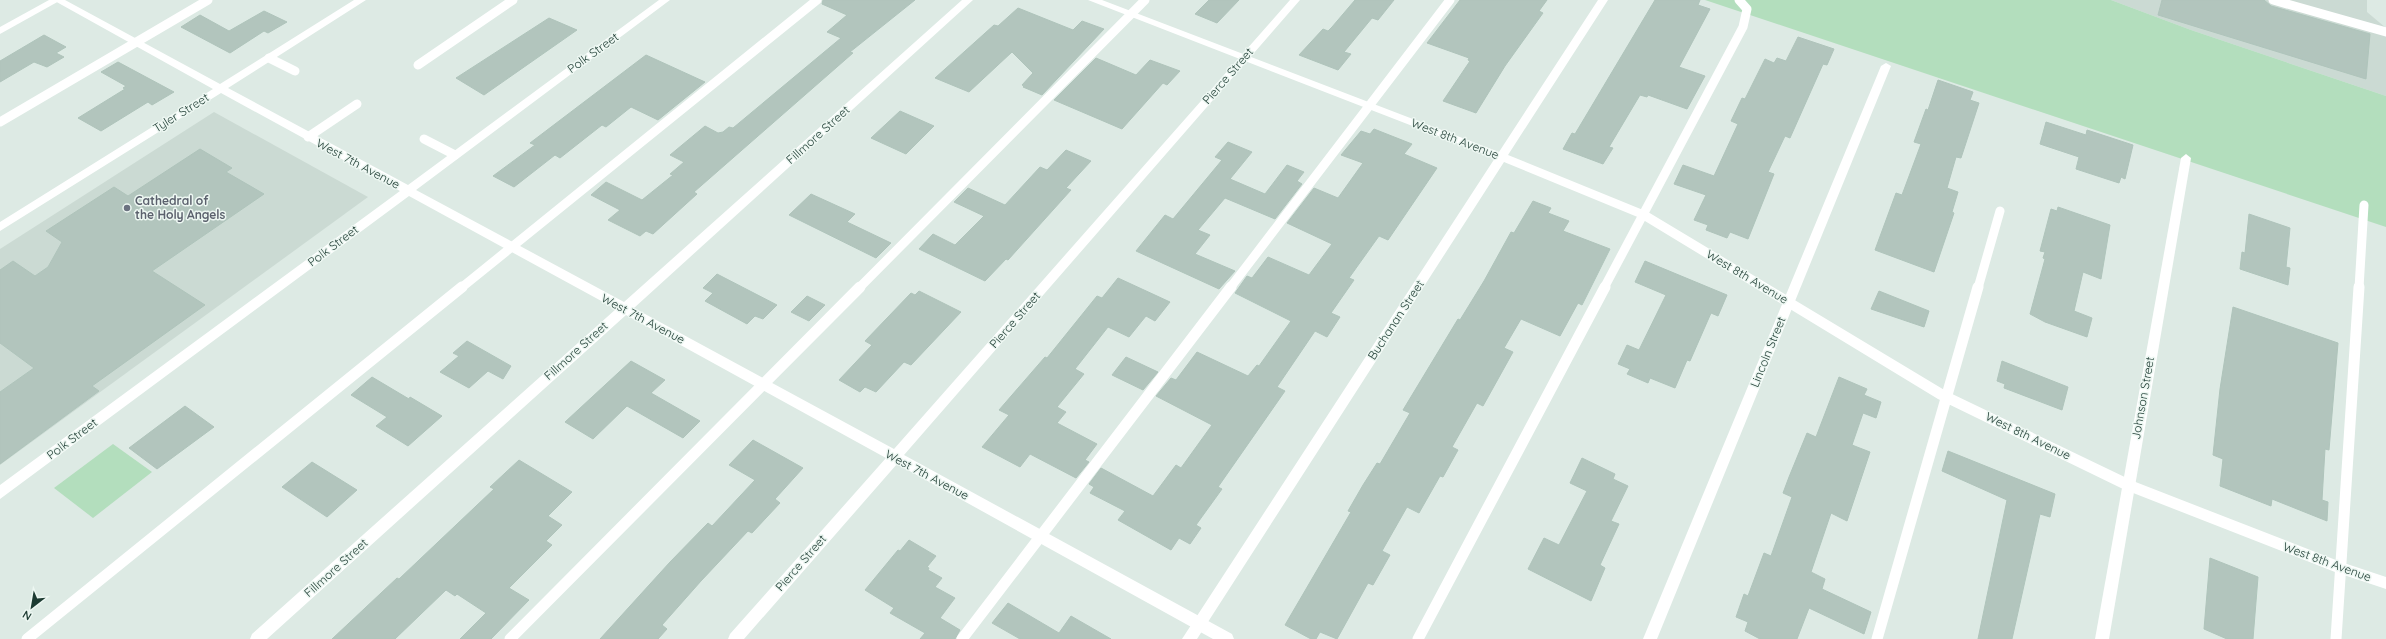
<svg xmlns="http://www.w3.org/2000/svg" width="2386" height="639" font-family="Quicksand,sans-serif">
<rect width="100%" height="100%" fill="#ddeae4"/>
<!-- built -->
<g fill="#cbdad3">
<polygon points="2111,0 2367,0 2367,12 2386,28 2386,96 2191,30"/>
<polygon points="214,112 368,197 0,465 0,249"/>
</g>
<!-- green -->
<g fill="#b3debd">
<polygon points="1705,0 2111,0 2191,30 2386,96 2386,227"/>
<polygon points="113,444 152,472 93,518 54,488"/>
</g>
<!-- building -->
<g fill="#b2c5bd" stroke="#afc4bb">
<polygon points="823,0 915,0 850,52 853,53 694,192 697,194 653,234 646,231 640,236 608,220 620,210 591,195 606,182 642,200 673,175 670,174 684,162 670,155 705,126 718,133 723,132 729,127 733,128 841,38 827,32 847,15 822,4"/>
<polygon points="1209,0 1239,0 1217,23 1195,14"/>
<polygon points="1355,0 1394,0 1378,20 1372,18 1344,52 1351,54 1338,70 1299,55 1323,29 1328,31 1332,27"/>
<polygon points="1460,0 1547,0 1539,11 1543,13 1505,66 1476,113 1443,101 1470,61 1468,60 1469,58 1427,43"/>
<polygon points="1655,0 1700,0 1698,5 1710,9 1679,67 1705,76 1687,109 1648,95 1647,97 1640,95 1609,147 1613,148 1603,164 1563,149 1572,133 1575,134"/>
<polygon points="2162,0 2264,0 2271,6 2370,34 2366,79 2158,15"/>
<polygon points="1018,8 1073,30 1082,21 1104,29 1042,95 1023,87 1024,86 1022,85 1033,73 1012,52 969,92 935,78 994,25 998,26"/>
<polygon points="264,11 287,22 268,33 264,31 230,53 181,27 200,15 229,31"/>
<polygon points="549,18 577,30 484,95 456,78"/>
<polygon points="44,35 66,47 56,53 64,57 47,67 34,62 0,82 0,61"/>
<polygon points="1798,37 1834,49 1827,65 1823,64 1790,138 1785,136 1768,172 1774,174 1748,239 1730,232 1727,238 1706,230 1708,225 1694,220 1706,195 1674,184 1683,165 1714,176 1738,124 1731,121 1742,98 1745,99 1765,59 1774,63 1777,58 1786,61"/>
<polygon points="646,55 705,82 658,120 631,107 606,127 602,125 560,158 555,155 514,187 493,176 535,145 530,143"/>
<polygon points="1096,58 1136,75 1150,60 1180,71 1167,85 1163,83 1122,129 1054,100"/>
<polygon points="118,62 174,92 152,105 148,102 101,131 78,118 125,89 123,88 126,86 101,72"/>
<polygon points="1938,80 1973,92 1970,100 1979,103 1961,158 1956,157 1947,188 1958,192 1952,212 1954,213 1934,272 1875,250 1896,193 1902,195 1921,144 1914,142 1926,109 1928,110"/>
<polygon points="900,111 934,126 906,154 871,138"/>
<polygon points="2046,122 2086,135 2087,130 2133,145 2125,179 2121,177 2119,183 2076,169 2079,157 2040,144"/>
<polygon points="1374,129 1412,144 1404,154 1437,168 1388,240 1379,236 1349,278 1354,280 1331,313 1340,317 1327,337 1315,331 1277,387 1285,391 1218,487 1222,489 1196,525 1201,528 1190,544 1179,538 1171,550 1118,520 1125,511 1090,493 1094,487 1089,484 1101,468 1153,496 1176,465 1181,468 1212,425 1156,396 1171,378 1176,380 1197,352 1248,376 1257,365 1259,366 1291,321 1235,293 1247,276 1252,278 1268,257 1309,275 1332,244 1287,223 1314,188 1338,198 1363,163 1341,155 1361,131 1370,134"/>
<polygon points="1228,142 1252,152 1230,179 1265,194 1287,165 1304,172 1297,181 1302,184 1275,219 1225,198 1198,230 1210,235 1195,254 1235,271 1219,289 1136,251 1165,215 1173,219 1222,160 1215,157"/>
<polygon points="200,149 232,168 226,172 264,194 152,271 205,305 92,386 99,391 0,464 0,392 34,368 0,343 0,270 13,261 35,276 48,267 62,242 46,231 114,187 128,196"/>
<polygon points="1066,150 1091,161 1066,188 1071,190 1008,260 1006,259 985,281 919,249 933,234 955,245 984,216 954,202 968,188 1005,205 1040,167 1047,170"/>
<polygon points="811,194 855,214 847,222 891,243 876,258 789,215"/>
<polygon points="1533,201 1551,208 1548,213 1569,221 1563,231 1610,249 1582,305 1578,303 1560,336 1521,319 1504,348 1513,352 1483,406 1477,403 1452,447 1458,450 1443,477 1440,476 1419,513 1407,507 1382,551 1390,555 1373,585 1368,583 1337,639 1320,632 1316,639 1311,639 1285,625 1351,512 1348,511 1363,485 1377,463 1380,464 1410,413 1403,410 1458,319 1460,320 1484,281 1511,232 1514,233"/>
<polygon points="2058,207 2110,225 2101,279 2083,272 2074,311 2092,318 2087,337 2045,322 2030,314 2045,259 2043,258 2045,252 2040,251 2051,209 2057,211"/>
<polygon points="2249,214 2290,228 2286,267 2290,268 2288,285 2240,269 2242,252 2245,253"/>
<polygon points="1645,261 1727,295 1718,316 1711,313 1690,361 1687,360 1675,388 1650,378 1648,383 1627,374 1630,369 1618,364 1627,345 1639,350 1666,295 1635,282"/>
<polygon points="717,274 777,305 763,319 755,316 747,324 705,301 713,293 703,288"/>
<polygon points="1118,278 1170,302 1155,321 1146,316 1129,337 1108,327 1075,369 1084,374 1057,407 1066,412 1057,423 1097,444 1085,460 1089,462 1076,478 1030,454 1020,467 982,447 1009,415 999,410 1045,357 1047,358 1097,296 1102,298"/>
<polygon points="919,291 961,312 911,365 904,362 876,392 865,387 860,392 839,380 872,345 865,341 911,293 915,295"/>
<polygon points="1879,291 1929,311 1924,327 1871,309"/>
<polygon points="807,296 825,305 809,321 791,312"/>
<polygon points="2233,307 2338,343 2329,450 2325,449 2322,500 2328,502 2327,521 2272,499 2271,506 2220,486 2223,459 2213,455 2220,389"/>
<polygon points="467,341 511,366 503,379 488,371 469,388 440,372 459,356 453,353"/>
<polygon points="1126,357 1158,372 1143,390 1112,375"/>
<polygon points="631,361 665,380 651,393 700,421 683,438 627,406 593,439 565,422"/>
<polygon points="2002,361 2068,387 2062,410 2004,388 2005,384 1997,381"/>
<polygon points="372,377 409,399 410,397 442,416 408,446 376,426 387,417 351,395"/>
<polygon points="1839,377 1867,389 1864,395 1881,402 1876,418 1863,413 1852,445 1870,452 1847,521 1831,513 1811,572 1825,579 1822,589 1871,612 1864,634 1809,608 1797,639 1760,639 1745,631 1748,622 1736,617 1744,594 1748,596 1764,553 1771,556 1792,497 1783,493 1789,477 1807,433 1816,437"/>
<polygon points="185,406 214,427 157,469 129,448"/>
<polygon points="753,440 803,468 775,499 780,503 752,533 748,531 701,581 662,625 667,629 658,639 600,639 670,562 708,523 712,526 755,480 729,465"/>
<polygon points="1948,451 2055,494 2050,517 2040,514 2012,639 1978,639 2007,500 1942,471"/>
<polygon points="1582,458 1615,474 1613,479 1628,486 1611,521 1619,524 1600,565 1605,568 1591,601 1528,569 1544,538 1559,545 1587,491 1570,483"/>
<polygon points="519,460 572,492 548,516 562,525 546,541 552,545 509,588 529,600 491,639 460,639 486,613 457,594 455,596 446,590 395,639 332,639 397,578 399,579 494,489 490,487"/>
<polygon points="312,462 357,490 327,517 282,487"/>
<polygon points="909,540 936,556 927,567 929,568 928,570 942,578 935,587 955,598 940,618 960,630 955,639 920,639 925,633 890,613 894,608 865,590 898,550 900,551"/>
<polygon points="2210,558 2258,577 2253,639 2227,639 2204,629"/>
<polygon points="1008,603 1059,633 1071,616 1111,639 1020,639 992,623"/>
</g>
<g fill="none" stroke-linecap="round" stroke-linejoin="round">
<!-- service-far1 -->
<g stroke="#fff" stroke-width="9">
<polyline points="2273,0 2386,32"/>
<polyline points="269,58 295,71"/>
<polyline points="418,65 513,0"/>
<polyline points="0,122 208,0"/>
<polyline points="308,137 357,104"/>
<polyline points="424,139 455,155"/>
<polyline points="461,288 817,0"/>
<polyline points="859,288 1145,0"/>
<polyline points="1230,288 1450,0"/>
<polyline points="1604,288 1743,27 1747,9 1739,0"/>
<polyline points="1978,288 2000,211"/>
<polyline points="2359,288 2364,205"/>
</g>
<!-- service -->
<g stroke="#fff" stroke-width="11">
<polyline points="27,639 462,287"/>
<polyline points="510,639 860,287"/>
<polyline points="962,639 1231,287"/>
<polyline points="1418,639 1605,287"/>
<polyline points="1877,639 1978,287"/>
<polyline points="2336,639 2359,287"/>
</g>
<!-- minor -->
<g fill="#fff" fill-rule="evenodd">
<polygon points="53,0 65,0 220,84 354,0 366,0 228,88 408,185 659,0 670,0 416,190 624,302 962,0 973,0 634,308 894,449 1290,0 1300,0 904,455 1232,634 1234,639 1213,639 897,464 744,639 728,639 730,634 886,458 626,315 267,639 250,639 252,634 616,309 409,196 0,499 0,485 400,191 221,93 0,231 0,222 213,89"/>
<polygon points="1886,63 1891,66 1657,639 1643,639 1881,66"/>
<polygon points="2186,154 2191,158 2109,639 2095,639 2181,158"/>
</g>
<!-- tertiary -->
<g fill="#fff" fill-rule="evenodd">
<polygon points="49,0 61,0 0,34 0,27"/>
<polygon points="1088,0 1102,0 1499,152 1598,0 1608,0 1508,155 1648,212 1946,391 2133,481 2341,562 2386,577 2386,589 2335,572 2123,489 1938,399 1640,218 1504,162 1197,639 1182,639 1495,158"/>
</g>
</g>
<!-- markers -->
<circle fill="#6b7280" stroke="#edf7f2" stroke-width="1.5" cx="127" cy="208" r="4"/>
<g text-anchor="middle" stroke-width="3" stroke-linejoin="round" paint-order="stroke">
<!-- street labels -->
<g font-size="12" fill="#1d3b32" stroke="#edf7f2">
<text transform="translate(593 53) rotate(-36)" y="4">Polk Street</text>
<text transform="translate(1228 76) rotate(-49)" y="4">Pierce Street</text>
<text transform="translate(181 113) rotate(-32)" y="4">Tyler Street</text>
<text transform="translate(818 135) rotate(-42)" y="4">Fillmore Street</text>
<text transform="translate(1455 139) rotate(21)" y="4">West 8th Avenue</text>
<text transform="translate(358 164) rotate(28)" y="4">West 7th Avenue</text>
<text transform="translate(333 246) rotate(-37)" y="4">Polk Street</text>
<text transform="translate(1747 277) rotate(31)" y="4">West 8th Avenue</text>
<text transform="translate(643 319) rotate(28)" y="4">West 7th Avenue</text>
<text transform="translate(1015 320) rotate(-49)" y="4">Pierce Street</text>
<text transform="translate(1396 320) rotate(-57)" y="4">Buchanan Street</text>
<text transform="translate(576 351) rotate(-42)" y="4">Fillmore Street</text>
<text transform="translate(1768 352) rotate(-68)" y="4">Lincoln Street</text>
<text transform="translate(2143 398) rotate(-80)" y="4">Johnson Street</text>
<text transform="translate(2028 436) rotate(26)" y="4">West 8th Avenue</text>
<text transform="translate(72 439) rotate(-37)" y="4">Polk Street</text>
<text transform="translate(927 475) rotate(28)" y="4">West 7th Avenue</text>
<text transform="translate(2327 562) rotate(20)" y="4">West 8th Avenue</text>
<text transform="translate(801 563) rotate(-49)" y="4">Pierce Street</text>
<text transform="translate(336 568) rotate(-42)" y="4">Fillmore Street</text>
</g>
<!-- worship labels -->
<g font-size="12" font-weight="bold" fill="#5b616d" stroke="#edf7f2" text-anchor="start">
<text x="135" y="205">Cathedral of<tspan x="135" dy="14">the Holy Angels</tspan></text>
</g>
</g>
<!-- north arrow -->
<g transform="translate(32 607) rotate(211)" stroke="#edf7f2" stroke-width="3" paint-order="stroke">
<path d="M0-3L7 15L0 10L-7 15Z" fill="#1d3b32"/>
<text y="-6" font-size="11" font-weight="bold" text-anchor="middle" fill="#1d3b32">N</text>
</g>
</svg>
